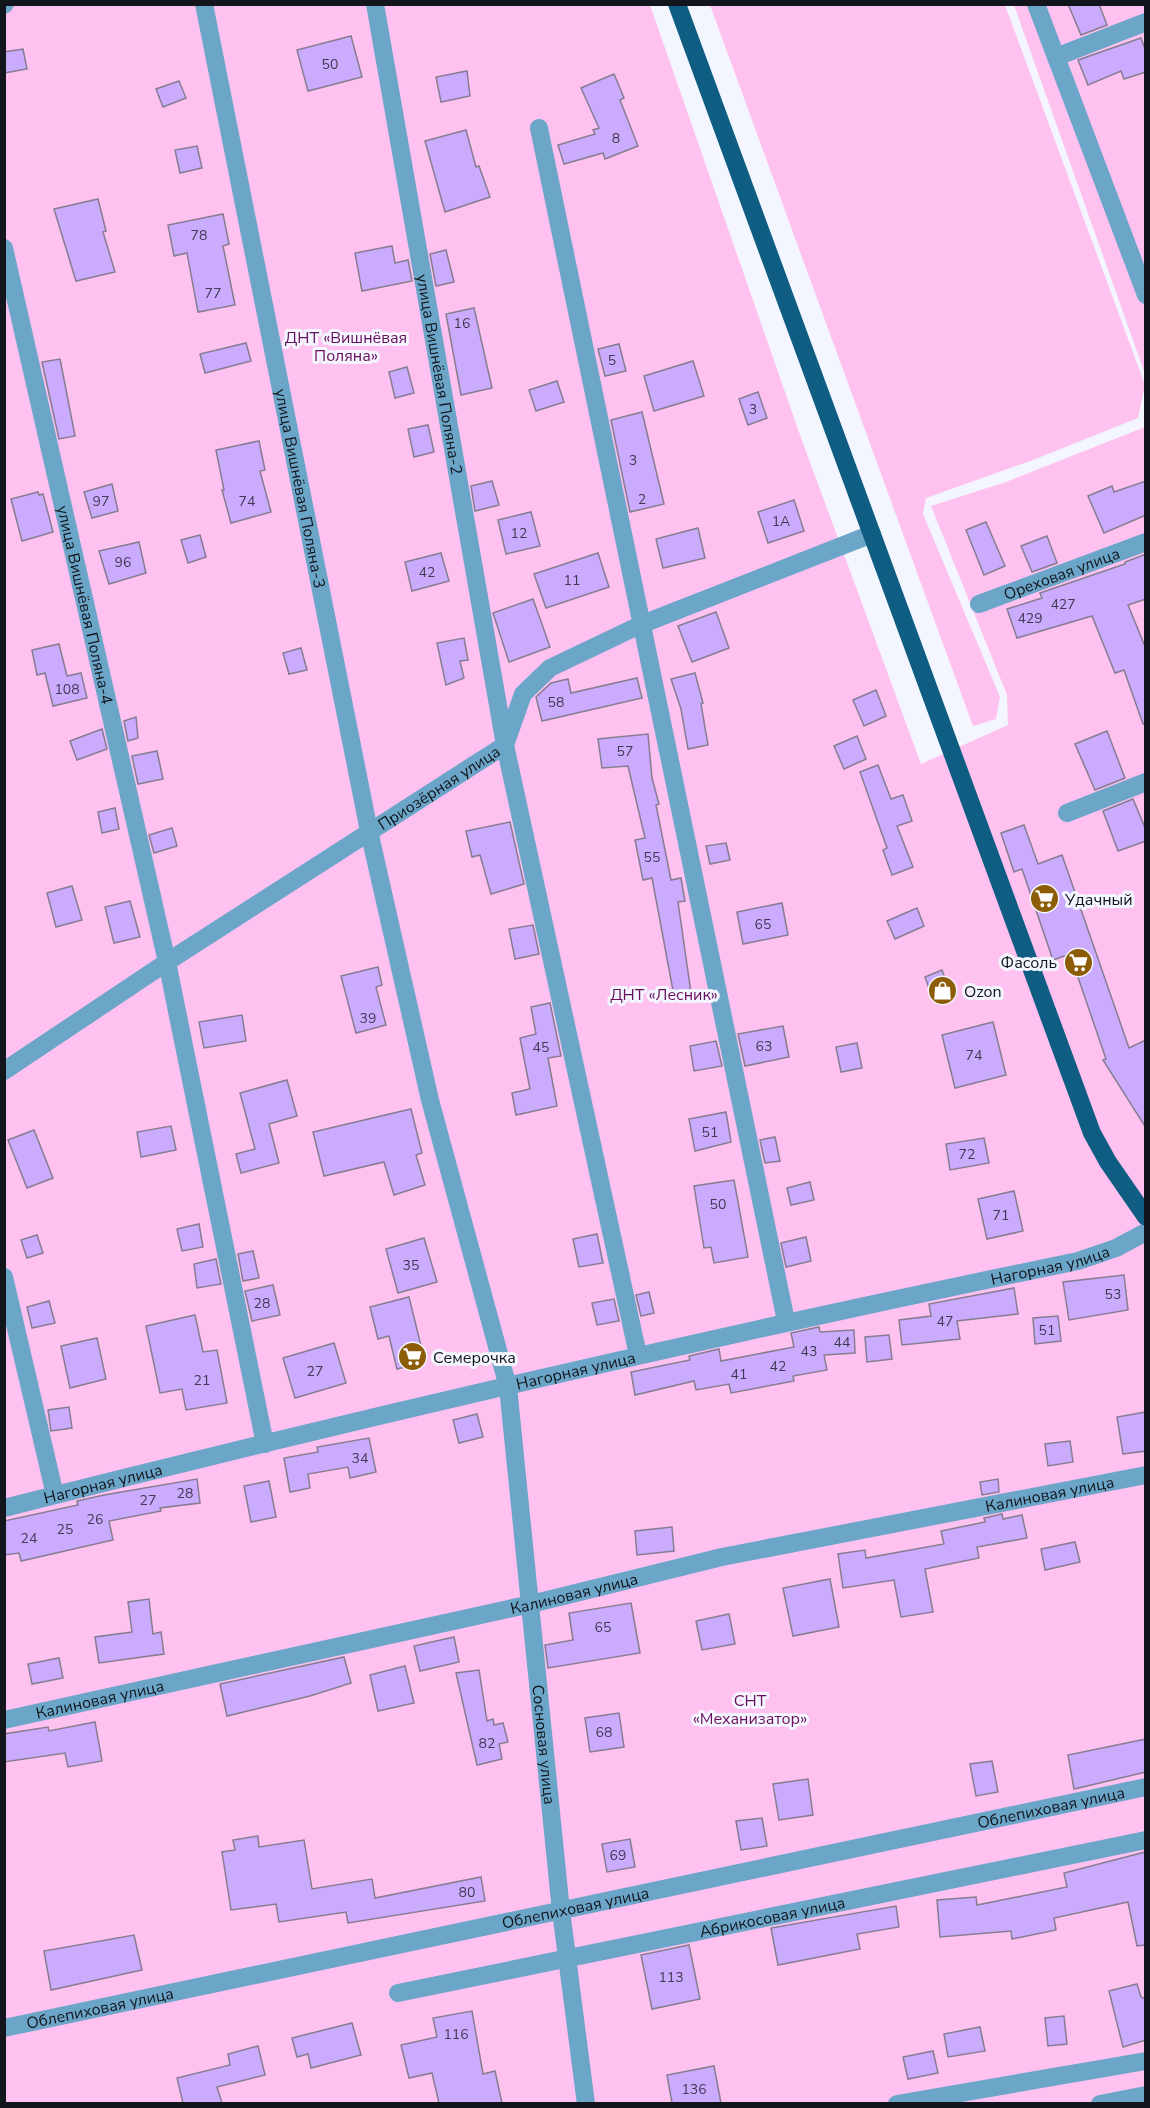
<svg xmlns="http://www.w3.org/2000/svg" width="1150" height="2108" font-family="'Nunito Sans',sans-serif">
<rect width="100%" height="100%" fill="#f3f6fe"/>
<!-- green -->
<g fill="#fec1f0">
<polygon points="5,5 650,5 800,435 921,764 1008,725 1007,695 931,506 1006,482 1145,427 1145,2103 5,2104"/>
<polygon points="710,5 1005,5 1145,385 1138,418 1033,460 926,498 923,514 1000,697 996,719 973,726"/>
<polygon points="1014,5 1145,5 1145,374"/>
</g>
<!-- building -->
<g fill="#cbabfe" stroke="#847e90" stroke-width="1.5">
<polygon points="1068,4 1099,4 1107,25 1081,35"/>
<polygon points="351,36 362,77 308,91 297,50"/>
<polygon points="1141,38 1146,52 1146,72 1124,79 1121,71 1088,85 1078,60"/>
<polygon points="23,49 27,69 4,73 4,52"/>
<polygon points="467,71 470,96 441,102 436,77"/>
<polygon points="614,74 624,98 620,100 638,146 605,159 603,153 564,164 558,145 595,134 593,130 599,128 581,88"/>
<polygon points="179,81 186,98 163,107 156,89"/>
<polygon points="466,130 476,167 479,166 490,197 445,212 425,141"/>
<polygon points="197,146 202,168 180,173 175,150"/>
<polygon points="98,199 106,231 103,232 115,272 76,281 54,209"/>
<polygon points="223,214 229,244 223,246 235,305 198,312 187,253 174,256 168,225"/>
<polygon points="392,246 395,263 408,260 412,281 362,291 355,253"/>
<polygon points="446,250 454,282 436,286 430,254"/>
<polygon points="474,308 492,388 461,395 446,314"/>
<polygon points="246,343 251,361 205,373 200,354"/>
<polygon points="619,344 626,371 605,376 598,349"/>
<polygon points="60,359 75,436 59,439 42,362"/>
<polygon points="693,361 704,396 654,411 644,376"/>
<polygon points="407,367 414,393 395,398 389,372"/>
<polygon points="557,381 564,402 536,411 529,390"/>
<polygon points="758,392 767,418 748,425 739,399"/>
<polygon points="642,412 664,504 630,512 611,420"/>
<polygon points="428,425 434,452 414,457 408,429"/>
<polygon points="259,441 265,470 260,471 271,512 231,523 222,490 224,490 216,450"/>
<polygon points="492,481 499,505 475,511 471,486"/>
<polygon points="1146,481 1146,515 1104,533 1088,496 1112,486 1114,492"/>
<polygon points="112,484 118,511 92,518 84,492"/>
<polygon points="38,492 39,495 43,494 53,532 22,541 11,499"/>
<polygon points="794,500 804,531 768,543 758,512"/>
<polygon points="531,512 540,546 506,554 498,520"/>
<polygon points="986,522 1005,566 984,575 966,530"/>
<polygon points="698,528 705,558 663,568 656,539"/>
<polygon points="200,535 206,557 188,563 181,540"/>
<polygon points="1047,536 1057,563 1032,572 1021,546"/>
<polygon points="139,542 146,573 109,584 99,551"/>
<polygon points="441,553 449,581 412,591 405,562"/>
<polygon points="598,553 609,587 546,608 534,574"/>
<polygon points="1146,554 1146,599 1128,605 1146,649 1146,724 1143,724 1124,670 1115,673 1092,616 1017,638 1007,609 1042,598 1040,593 1125,564 1125,562"/>
<polygon points="533,599 550,647 509,662 493,613"/>
<polygon points="716,612 729,648 692,662 678,626"/>
<polygon points="464,638 468,660 460,661 464,678 446,685 437,643"/>
<polygon points="59,644 67,676 81,673 87,698 53,706 45,673 37,675 32,650"/>
<polygon points="301,648 307,670 289,674 283,653"/>
<polygon points="695,673 703,703 701,704 708,745 688,749 681,709 671,679"/>
<polygon points="637,678 642,698 542,721 536,697 551,683 568,679 571,693"/>
<polygon points="876,690 886,716 864,726 853,700"/>
<polygon points="136,717 138,738 128,741 124,721"/>
<polygon points="102,729 107,749 77,760 70,741"/>
<polygon points="1107,731 1125,778 1095,790 1075,744"/>
<polygon points="648,734 652,778 659,804 656,805 671,880 681,878 685,901 678,902 691,993 674,996 652,878 643,880 635,840 645,838 628,766 602,768 598,739"/>
<polygon points="857,736 866,759 844,769 834,746"/>
<polygon points="157,751 163,779 138,784 132,756"/>
<polygon points="878,765 891,799 903,795 912,821 897,826 913,867 892,875 883,850 887,848 860,772"/>
<polygon points="1133,799 1146,830 1146,841 1118,851 1103,811"/>
<polygon points="115,808 119,829 102,833 98,812"/>
<polygon points="510,822 524,884 491,894 480,855 472,857 466,831"/>
<polygon points="1024,825 1038,864 1062,855 1129,1048 1146,1040 1146,1128 1103,1060 1106,1059 1070,954 1053,960 1022,869 1014,872 1001,833"/>
<polygon points="172,828 177,846 154,853 149,835"/>
<polygon points="726,843 730,860 710,864 706,846"/>
<polygon points="72,886 82,920 56,927 47,893"/>
<polygon points="130,901 140,937 114,943 105,907"/>
<polygon points="782,903 788,935 743,944 737,912"/>
<polygon points="917,908 924,926 895,939 887,921"/>
<polygon points="533,925 539,954 515,959 509,929"/>
<polygon points="378,967 382,985 376,987 386,1025 356,1033 341,976"/>
<polygon points="942,970 950,993 933,999 925,977"/>
<polygon points="550,1003 561,1056 548,1058 557,1106 516,1115 512,1093 530,1089 520,1038 536,1034 531,1007"/>
<polygon points="242,1015 246,1041 204,1048 199,1022"/>
<polygon points="993,1022 1006,1075 955,1088 942,1035"/>
<polygon points="783,1026 789,1057 745,1066 738,1034"/>
<polygon points="716,1041 722,1066 694,1071 690,1046"/>
<polygon points="857,1043 862,1068 841,1072 836,1047"/>
<polygon points="287,1080 297,1116 269,1124 279,1163 241,1173 236,1154 255,1149 240,1093"/>
<polygon points="411,1109 422,1153 416,1155 425,1185 394,1195 384,1162 324,1176 313,1132"/>
<polygon points="726,1112 731,1142 695,1151 689,1119"/>
<polygon points="171,1126 176,1150 141,1157 137,1132"/>
<polygon points="34,1130 53,1178 27,1188 8,1140"/>
<polygon points="775,1137 780,1161 765,1163 760,1140"/>
<polygon points="984,1138 989,1163 950,1170 946,1144"/>
<polygon points="734,1180 748,1257 714,1263 711,1247 704,1248 694,1186"/>
<polygon points="810,1182 814,1200 791,1205 787,1188"/>
<polygon points="1014,1191 1023,1231 987,1239 978,1199"/>
<polygon points="199,1224 203,1247 182,1251 177,1229"/>
<polygon points="597,1234 603,1263 579,1267 573,1239"/>
<polygon points="37,1235 43,1253 27,1258 21,1240"/>
<polygon points="806,1237 811,1261 786,1267 781,1243"/>
<polygon points="424,1238 437,1282 398,1293 386,1249"/>
<polygon points="253,1251 259,1278 243,1281 238,1254"/>
<polygon points="216,1259 221,1284 197,1288 194,1264"/>
<polygon points="1124,1275 1128,1310 1069,1320 1063,1282"/>
<polygon points="273,1285 280,1315 252,1321 245,1291"/>
<polygon points="1014,1288 1018,1314 957,1321 960,1339 902,1345 899,1320 931,1316 929,1304"/>
<polygon points="649,1292 654,1313 641,1316 636,1295"/>
<polygon points="409,1297 425,1362 397,1369 389,1336 378,1339 370,1307"/>
<polygon points="614,1299 619,1321 597,1325 592,1303"/>
<polygon points="49,1301 55,1323 32,1328 27,1307"/>
<polygon points="195,1315 203,1352 217,1350 227,1403 186,1410 182,1389 160,1393 146,1326"/>
<polygon points="1058,1316 1061,1341 1035,1344 1033,1318"/>
<polygon points="819,1327 820,1332 854,1330 855,1353 824,1355 827,1370 793,1376 794,1381 731,1393 729,1384 696,1390 694,1381 635,1395 631,1372 690,1360 689,1356 719,1349 721,1361 794,1347 791,1333"/>
<polygon points="889,1335 892,1359 867,1362 865,1337"/>
<polygon points="97,1338 106,1379 70,1388 61,1346"/>
<polygon points="334,1343 346,1383 295,1398 283,1358"/>
<polygon points="69,1407 72,1428 51,1431 48,1410"/>
<polygon points="1146,1412 1146,1451 1123,1454 1117,1417"/>
<polygon points="477,1414 483,1437 459,1443 453,1420"/>
<polygon points="369,1438 376,1472 350,1478 348,1467 308,1474 310,1488 290,1492 284,1458 318,1452 317,1447"/>
<polygon points="1070,1441 1073,1462 1048,1466 1045,1444"/>
<polygon points="197,1479 200,1503 160,1508 161,1511 109,1521 113,1540 21,1561 19,1553 4,1555 4,1521 78,1505 77,1501 104,1495"/>
<polygon points="998,1479 999,1492 982,1495 980,1482"/>
<polygon points="269,1481 276,1517 251,1522 244,1486"/>
<polygon points="1002,1514 1003,1519 1022,1515 1027,1538 977,1547 979,1558 925,1569 933,1612 901,1617 894,1580 843,1588 838,1554 865,1550 866,1558 944,1544 941,1531 985,1522 984,1518"/>
<polygon points="672,1527 674,1551 637,1555 635,1531"/>
<polygon points="1075,1542 1080,1562 1045,1570 1041,1549"/>
<polygon points="830,1579 839,1627 793,1636 783,1588"/>
<polygon points="149,1599 153,1634 161,1632 164,1654 99,1663 95,1637 132,1632 128,1602"/>
<polygon points="631,1603 640,1653 548,1668 545,1645 573,1640 569,1613"/>
<polygon points="729,1614 735,1644 702,1650 696,1621"/>
<polygon points="454,1637 459,1662 420,1671 414,1646"/>
<polygon points="344,1657 351,1683 310,1696 227,1716 220,1684"/>
<polygon points="59,1658 63,1678 32,1684 28,1664"/>
<polygon points="405,1666 414,1703 378,1711 370,1675"/>
<polygon points="479,1670 487,1721 493,1719 494,1725 503,1723 508,1742 499,1744 502,1759 477,1765 456,1673"/>
<polygon points="619,1713 624,1747 590,1752 585,1718"/>
<polygon points="95,1722 102,1761 68,1767 65,1753 4,1762 4,1734 48,1727 49,1731"/>
<polygon points="1146,1739 1146,1772 1074,1789 1068,1755"/>
<polygon points="992,1761 998,1792 976,1796 970,1764"/>
<polygon points="808,1779 813,1815 779,1820 773,1784"/>
<polygon points="762,1818 767,1846 741,1850 736,1821"/>
<polygon points="258,1836 259,1847 304,1840 312,1889 372,1879 375,1898 481,1877 485,1901 348,1923 346,1912 279,1922 276,1904 231,1910 222,1852 235,1850 233,1840"/>
<polygon points="630,1839 635,1867 607,1872 602,1844"/>
<polygon points="1145,1852 1145,1945 1137,1946 1128,1902 1054,1918 1056,1930 1012,1939 1011,1931 940,1937 937,1900 976,1897 977,1905 1067,1887 1064,1873"/>
<polygon points="896,1906 899,1927 857,1934 860,1949 778,1965 771,1928"/>
<polygon points="134,1935 142,1970 51,1990 44,1951"/>
<polygon points="689,1945 700,1999 652,2009 641,1955"/>
<polygon points="1137,1984 1141,1997 1146,1999 1146,2040 1123,2047 1109,1991"/>
<polygon points="472,2011 483,2074 495,2071 502,2103 439,2103 432,2073 409,2078 401,2045 437,2037 433,2018"/>
<polygon points="1064,2016 1067,2044 1048,2046 1045,2018"/>
<polygon points="352,2023 361,2055 311,2068 308,2054 297,2057 292,2038"/>
<polygon points="980,2027 985,2051 948,2057 944,2034"/>
<polygon points="258,2046 265,2075 217,2087 222,2103 183,2103 177,2078 230,2065 228,2054"/>
<polygon points="933,2051 938,2073 908,2079 903,2057"/>
<polygon points="714,2066 721,2103 672,2103 667,2075"/>
</g>
<g fill="none" stroke-linecap="round" stroke-linejoin="round">
<!-- minor -->
<g stroke="#6ba6c9" stroke-width="18">
<path id="s1" d="M204,4L369,831L430,1100L508,1387L561,1911L586,2104"/>
<path id="s2" d="M375,4L505,745L638,1355"/>
<polyline points="1036,4 1146,295"/>
<polyline points="4,5 5,4"/>
<polyline points="1056,57 1146,22"/>
<polyline points="539,128 786,1321"/>
<path id="s3" d="M4,248L167,962L265,1444"/>
<path id="s4" d="M979,604L1146,542"/>
<polyline points="1067,813 1146,782"/>
<path id="s5" d="M4,1071L167,962L505,745L523,694L550,668L640,625L872,534"/>
<polyline points="4,1277 55,1495"/>
<path id="s6" d="M4,1508C360,1418 718,1335 1078,1261L1116,1248L1146,1232"/>
<path id="s7" d="M4,1720L531,1604L722,1557L1146,1475"/>
<path id="s8" d="M398,1993L1146,1840"/>
<path id="s9" d="M4,2028L1146,1787"/>
<polyline points="897,2104 1146,2061"/>
<polyline points="1100,2104 1146,2095"/>
</g>
<!-- major -->
<polyline stroke="#0f5d82" stroke-width="18" points="677,4 1092,1133 1108,1162 1146,1217"/>
</g>
<!-- icons -->
<defs>
<symbol id="supermarket-disc" viewBox="-11 -11 22 22"><circle r="9.5" fill="#8d5c07" stroke="#f3f6fe"/><path d="M-6-5.5h2.5l.6 2H6L4.5 2H-2.5L-4.4-4H-6ZM-1.5 3.2a1.3 1.3 0 1 0 .1 0ZM3 3.2a1.3 1.3 0 1 0 .1 0Z" fill="#fff"/></symbol>
<symbol id="shop-disc" viewBox="-11 -11 22 22"><circle r="9.5" fill="#8d5c07" stroke="#f3f6fe"/><path d="M-5-2.5h2.3a2.7 3.5 0 0 1 5.4 0H5L5.5 6h-11ZM-1.5-2.5h3a1.5 2.3 0 0 0-3 0Z" fill="#fff"/></symbol>
</defs>
<g fill-rule="evenodd">
<use href="#supermarket-disc" x="1028" y="882" width="33" height="33"/>
<use href="#supermarket-disc" x="1062" y="946" width="33" height="33"/>
<use href="#shop-disc" x="926" y="974" width="33" height="33"/>
<use href="#supermarket-disc" x="396" y="1340" width="33" height="33"/>
</g>
<g text-anchor="middle" stroke-width="6" stroke-linejoin="round" paint-order="stroke">
<!-- number labels -->
<g font-size="14" fill="#413a54">
<text x="330" y="69">50</text>
<text x="616" y="143">8</text>
<text x="199" y="240">78</text>
<text x="213" y="298">77</text>
<text x="462" y="328">16</text>
<text x="612" y="365">5</text>
<text x="753" y="414">3</text>
<text x="633" y="465">3</text>
<text x="642" y="504">2</text>
<text x="101" y="506">97</text>
<text x="247" y="506">74</text>
<text x="781" y="526">1А</text>
<text x="519" y="538">12</text>
<text x="123" y="567">96</text>
<text x="427" y="577">42</text>
<text x="572" y="585">11</text>
<text x="1063" y="609">427</text>
<text x="1030" y="623">429</text>
<text x="67" y="694">108</text>
<text x="556" y="707">58</text>
<text x="625" y="756">57</text>
<text x="652" y="862">55</text>
<text x="763" y="929">65</text>
<text x="368" y="1023">39</text>
<text x="764" y="1051">63</text>
<text x="541" y="1052">45</text>
<text x="974" y="1060">74</text>
<text x="710" y="1137">51</text>
<text x="967" y="1159">72</text>
<text x="718" y="1209">50</text>
<text x="1001" y="1220">71</text>
<text x="411" y="1270">35</text>
<text x="1113" y="1299">53</text>
<text x="262" y="1308">28</text>
<text x="945" y="1326">47</text>
<text x="1047" y="1335">51</text>
<text x="842" y="1347">44</text>
<text x="809" y="1356">43</text>
<text x="778" y="1371">42</text>
<text x="315" y="1376">27</text>
<text x="739" y="1379">41</text>
<text x="202" y="1385">21</text>
<text x="360" y="1463">34</text>
<text x="185" y="1498">28</text>
<text x="148" y="1505">27</text>
<text x="95" y="1524">26</text>
<text x="65" y="1534">25</text>
<text x="29" y="1543">24</text>
<text x="603" y="1632">65</text>
<text x="604" y="1737">68</text>
<text x="487" y="1748">82</text>
<text x="618" y="1860">69</text>
<text x="467" y="1897">80</text>
<text x="671" y="1982">113</text>
<text x="456" y="2039">116</text>
<text x="694" y="2094">136</text>
</g>
<!-- park labels -->
<g font-size="16" fill="#690e5d" stroke="#f3f6fe">
<text x="346" y="343">ДНТ «Вишнёвая<tspan x="346" dy="18">Поляна»</tspan></text>
<text x="664" y="1000">ДНТ «Лесник»</text>
<text x="750" y="1706">СНТ<tspan x="750" dy="18">«Механизатор»</tspan></text>
</g>
<!-- street labels -->
<g font-size="16" fill="#13151c" stroke="#f3f6fe">
<text dy="6" stroke="none"><textPath href="#s2" startOffset="376">улица Вишнёвая Поляна-2</textPath></text>
<text dy="6" stroke="none"><textPath href="#s1" startOffset="494">улица Вишнёвая Поляна-3</textPath></text>
<text dy="6" stroke="none"><textPath href="#s4" startOffset="88">Ореховая улица</textPath></text>
<text dy="6" stroke="none"><textPath href="#s3" startOffset="366">улица Вишнёвая Поляна-4</textPath></text>
<text dy="6" stroke="none"><textPath href="#s5" startOffset="519">Приозёрная улица</textPath></text>
<text dy="6" stroke="none"><textPath href="#s6" startOffset="1074">Нагорная улица</textPath></text>
<text dy="6" stroke="none"><textPath href="#s6" startOffset="588">Нагорная улица</textPath></text>
<text dy="6" stroke="none"><textPath href="#s6" startOffset="102">Нагорная улица</textPath></text>
<text dy="6" stroke="none"><textPath href="#s7" startOffset="1070">Калиновая улица</textPath></text>
<text dy="6" stroke="none"><textPath href="#s7" startOffset="584">Калиновая улица</textPath></text>
<text dy="6" stroke="none"><textPath href="#s7" startOffset="98">Калиновая улица</textPath></text>
<text dy="6" stroke="none"><textPath href="#s1" startOffset="1776">Сосновая улица</textPath></text>
<text dy="6" stroke="none"><textPath href="#s9" startOffset="1070">Облепиховая улица</textPath></text>
<text dy="6" stroke="none"><textPath href="#s9" startOffset="584">Облепиховая улица</textPath></text>
<text dy="6" stroke="none"><textPath href="#s8" startOffset="382">Абрикосовая улица</textPath></text>
<text dy="6" stroke="none"><textPath href="#s9" startOffset="98">Облепиховая улица</textPath></text>
</g>
<!-- poi labels -->
<g font-size="16" fill="#13151c" stroke="#f3f6fe" text-anchor="start">
<text x="1065" y="905">Удачный</text>
<text x="1057" y="968" text-anchor="end">Фасоль</text>
<text x="964" y="997">Ozon</text>
<text x="433" y="1363">Семерочка</text>
</g>
</g>
<!-- border -->
<rect width="1150" height="2108" fill="none" stroke="#13151c" stroke-width="12"/>
</svg>
